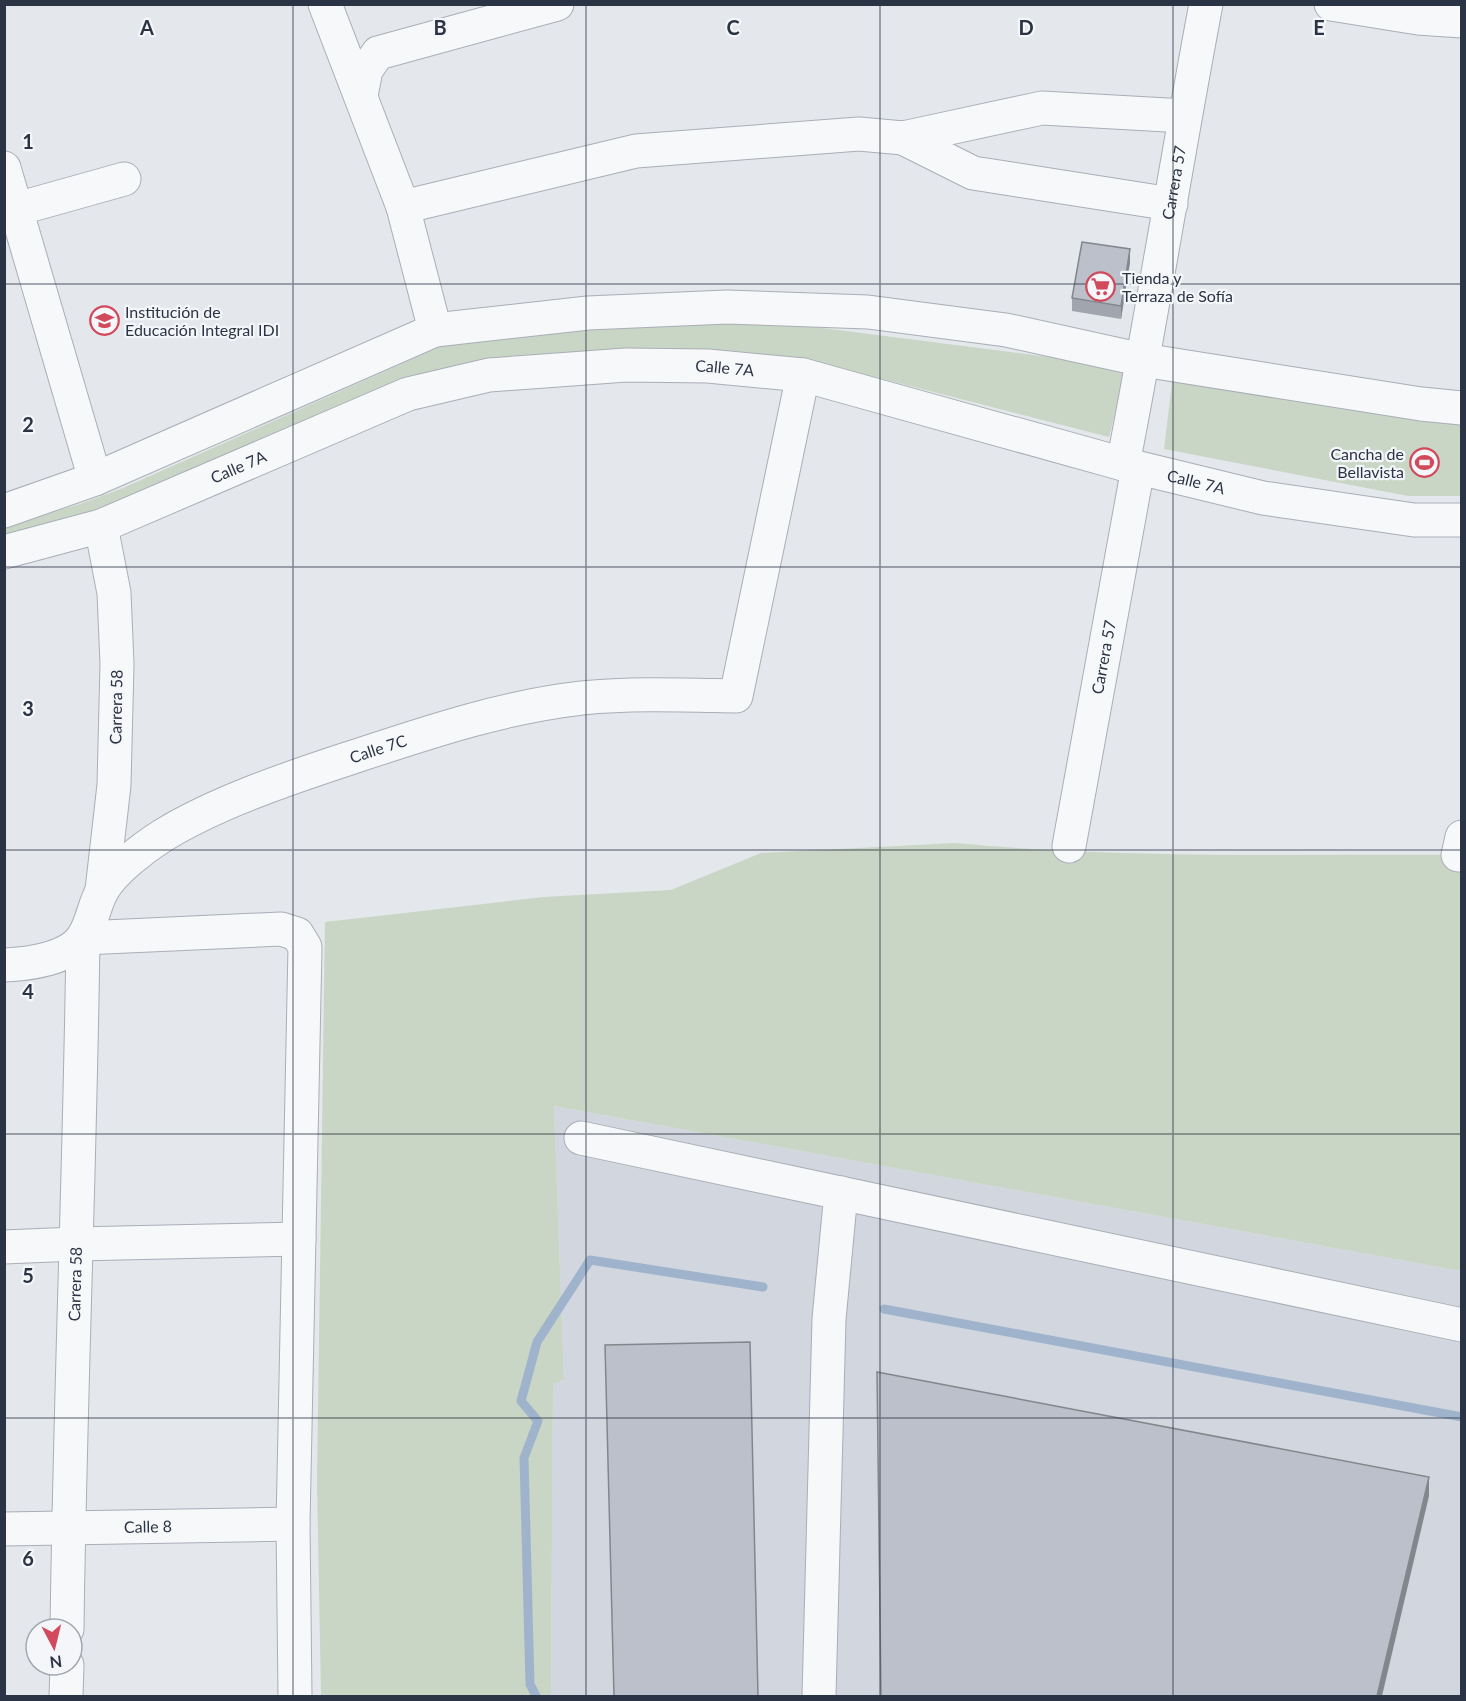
<svg xmlns="http://www.w3.org/2000/svg" width="1466" height="1701" font-family="Lato,sans-serif">
<rect width="100%" height="100%" fill="#e4e7ec"/>
<!-- built -->
<polygon fill="#d2d6de" points="554,1106 1461,1271 1461,1696 551,1696 553,1384 564,1378"/>
<!-- green -->
<g fill="#c9d6c5">
<polygon points="694,322 807,326 1127,367 1109,437 805,359 450,372 86,520 5,543 5,526 80,504 123,488 444,345 625,326"/>
<polygon points="1173,375 1461,418 1461,496 1408,496 1164,449"/>
<path d="M955,843C1123,859 1293,854 1461,855V1271L554,1106L564,1379L553,1384L551,1696H321L317,1481L325,922L544,897L671,890L761,853Z"/>
</g>
<g fill="none" stroke-linecap="round" stroke-linejoin="round">
<!-- stream -->
<g stroke="#9fb4cc" stroke-width="9">
<polyline points="884,1309 1462,1417"/>
<polyline points="536,1696 530,1684 524,1458 538,1421 521,1401 537,1342 590,1260 763,1287"/>
</g>
<defs>
<g id="minor">
<polyline points="325,4 403,207 435,330"/>
<polyline points="1331,4 1418,18 1462,21"/>
<polyline points="361,96 366,70 378,53 557,4"/>
<polyline points="903,138 973,173 1171,204"/>
<polyline points="4,168 95,479"/>
<polyline points="403,207 636,151 859,134 903,138 1042,108 1185,116"/>
<polyline points="17,209 124,179"/>
<path id="s1" d="M1123,464C1153,311 1177,157 1206,4"/>
<polyline points="4,511 95,479 435,330 588,313 727,307 868,312 1006,330 1143,360 1421,404 1462,408"/>
<polyline points="101,526 114,593 117,664 114,785 102,890"/>
<path id="s2" d="M4,552L101,526L408,394L489,375L626,365L708,366L803,375L1123,464L1263,498L1414,520H1462"/>
<path id="s3" d="M1069,846L1138,468"/>
<polyline points="1458,855 1462,837"/>
<polyline points="83,938 281,929 297,934 305,947 293,1524 295,1696"/>
<path id="s4" d="M4,965C28,964 69,959 83,937C92,924 94,905 102,891C112,872 143,848 162,836C215,803 289,778 350,758C426,733 502,707 582,698C633,693 684,695 736,696L803,375"/>
<polyline points="581,1138 1462,1325"/>
<polyline points="4,1247 75,1244 299,1239"/>
<path id="s5" d="M4,1529L293,1524"/>
<path id="s6" d="M67,1629C70,1398 80,1168 83,938"/>
<polyline points="66,1696 67,1665"/>
<polyline points="819,1696 829,1319 841,1193"/>
</g>
</defs>
<!-- minor casing -->
<use href="#minor" stroke="#a9aeb7" stroke-width="35"/>
<!-- minor -->
<use href="#minor" stroke="#f7f8fa" stroke-width="33"/>
</g>
<!-- wall -->
<polygon fill="#a1a5ae" points="1130,262 1121,319 1072,311 1072,298"/>
<!-- shaded-wall -->
<g fill="#83868d">
<polygon points="1130,249 1130,262 1121,319 1121,306"/>
<polygon points="1429,1477 1429,1496 1382,1696 1377,1696"/>
</g>
<!-- building -->
<g fill="#bbc0ca" stroke="#83868d" stroke-width="1.5">
<polygon points="1082,242 1130,249 1121,306 1072,298"/>
<polygon points="750,1342 758,1696 614,1696 605,1345"/>
<polygon points="877,1372 1429,1477 1377,1696 881,1696"/>
</g>
<!-- grid -->
<path fill="none" stroke="#2b3445" stroke-width="1.5" stroke-opacity="0.55" d="M293,4V1696M586,4V1696M880,4V1696M1173,4V1696M4,284H1462M4,567H1462M4,850H1462M4,1134H1462M4,1418H1462"/>
<!-- icons -->
<defs>
<symbol id="supermarket-ring" viewBox="-11 -11 22 22"><circle r="9.5" fill="#f4f6f9" stroke="#d1495b" stroke-width="1.5"/><path d="M-6-5.5h2.5l.6 2H6L4.5 2H-2.5L-4.4-4H-6ZM-1.5 3.2a1.3 1.3 0 1 0 .1 0ZM3 3.2a1.3 1.3 0 1 0 .1 0Z" fill="#d1495b"/></symbol>
<symbol id="school-ring" viewBox="-11 -11 22 22"><circle r="9.5" fill="#f4f6f9" stroke="#d1495b" stroke-width="1.5"/><path d="M0-5L7-2L0 1L-7-2ZM-4 1L0 2.5L4 1V4Q0 6-4 4Z" fill="#d1495b"/></symbol>
<symbol id="stadium-ring" viewBox="-11 -11 22 22"><circle r="9.5" fill="#f4f6f9" stroke="#d1495b" stroke-width="1.5"/><path d="M0-5a6.5 5 0 1 0 0 10a6.5 5 0 1 0 0-10ZM-3.5-1.8h7v3.6h-7Z" fill="#d1495b"/></symbol>
</defs>
<g fill-rule="evenodd">
<use href="#supermarket-ring" x="1084" y="270" width="33" height="33"/>
<use href="#school-ring" x="88" y="304" width="33" height="33"/>
<use href="#stadium-ring" x="1408" y="446" width="33" height="33"/>
</g>
<g text-anchor="middle" stroke-width="4.5" stroke-linejoin="round" paint-order="stroke">
<!-- street labels -->
<g font-size="16" fill="#2b3445" stroke="#f4f6f9">
<text dy="6" stroke="none"><textPath href="#s1" startOffset="286">Carrera 57</textPath></text>
<text dy="6" stroke="none"><textPath href="#s2" startOffset="754">Calle 7A</textPath></text>
<text dy="6" stroke="none"><textPath href="#s2" startOffset="250">Calle 7A</textPath></text>
<text dy="6" stroke="none"><textPath href="#s2" startOffset="1240">Calle 7A</textPath></text>
<text dy="6" stroke="none"><textPath href="#s3" startOffset="192">Carrera 57</textPath></text>
<text transform="translate(116 707) rotate(-89)" y="6">Carrera 58</text>
<text dy="6" stroke="none"><textPath href="#s4" startOffset="452">Calle 7C</textPath></text>
<text dy="6" stroke="none"><textPath href="#s6" startOffset="345">Carrera 58</textPath></text>
<text dy="6" stroke="none"><textPath href="#s5" startOffset="144">Calle 8</textPath></text>
</g>
<!-- poi labels -->
<g font-size="16" fill="#2b3445" stroke="#f4f6f9" text-anchor="start">
<text x="1122" y="284">Tienda y<tspan x="1122" dy="18">Terraza de Sofía</tspan></text>
<text x="125" y="318">Institución de<tspan x="125" dy="18">Educación Integral IDI</tspan></text>
<text x="1404" y="460" text-anchor="end">Cancha de<tspan x="1404" dy="18">Bellavista</tspan></text>
</g>
</g>
<g font-size="20" text-anchor="middle" font-weight="bold" fill="#2b3445" stroke="#f4f6f9" stroke-width="4.5" stroke-linejoin="round" paint-order="stroke">
<text x="147" y="35">A</text>
<text x="440" y="35">B</text>
<text x="733" y="35">C</text>
<text x="1026" y="35">D</text>
<text x="1319" y="35">E</text>
<text x="28" y="149">1</text>
<text x="28" y="432">2</text>
<text x="28" y="716">3</text>
<text x="28" y="999">4</text>
<text x="28" y="1283">5</text>
<text x="28" y="1566">6</text>
</g>
<!-- border -->
<rect width="1466" height="1701" fill="none" stroke="#2b3445" stroke-width="12"/>
<!-- north arrow -->
<g transform="translate(54 1647) rotate(173)"><circle r="28" fill="#f4f6f9" stroke="#a4a8b1" stroke-width="1.5"/>
<path d="M0-4.5L10 22L0 15L-10 22Z" fill="#d1495b"/>
<text y="-9" font-size="16" font-weight="bold" text-anchor="middle" fill="#2b3445">N</text>
</g>
</svg>
